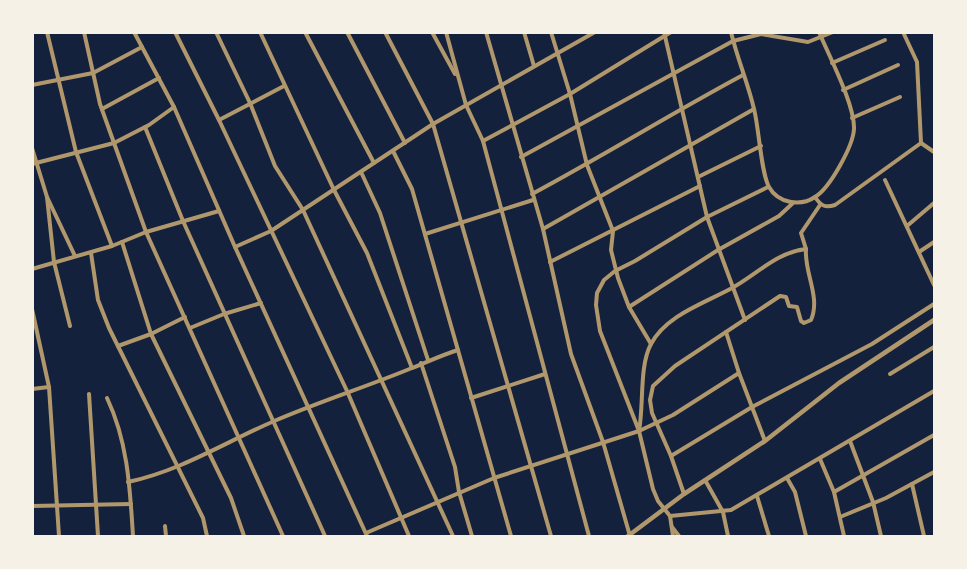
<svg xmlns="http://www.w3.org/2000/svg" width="967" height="569" font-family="Quicksand,sans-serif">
<rect width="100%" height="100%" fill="#14213d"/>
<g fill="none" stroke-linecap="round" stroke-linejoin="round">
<!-- minor -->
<g stroke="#b1986c" stroke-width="4">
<polyline points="47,32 76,152 112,246"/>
<polyline points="84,32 100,104 146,232 283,536"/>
<polyline points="134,32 174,107 235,247 367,536"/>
<polyline points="175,32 219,120 347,391 409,536"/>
<polyline points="216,32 250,103 275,166 303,210 453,536"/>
<polyline points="260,32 334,190 367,253 412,368"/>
<polyline points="305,32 374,163"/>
<polyline points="347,32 405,143"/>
<polyline points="385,32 433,124 551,536"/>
<polyline points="432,32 455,74"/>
<polyline points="446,32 466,105 483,141 589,536"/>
<polyline points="486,32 543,229 571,354 603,442 630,536"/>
<polyline points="524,32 534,66"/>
<polyline points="551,32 570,94 587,165 613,231 611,250 618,278 629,307 651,344"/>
<polyline points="664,32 707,217 745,320"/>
<path d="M731,32C737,58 748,83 754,109C759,128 761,173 769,187C778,203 800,207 815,197C830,188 853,146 854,129C855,105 829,56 819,32"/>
<polyline points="903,32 917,62 921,143 934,152"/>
<polyline points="832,63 885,40"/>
<polyline points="32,85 93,73 142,47"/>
<polyline points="843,90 898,65"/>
<polyline points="102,109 159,78"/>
<polyline points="852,118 900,97"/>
<polyline points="219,120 284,86"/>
<polyline points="145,127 183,221 325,536"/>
<polyline points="483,141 570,94 671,32"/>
<polyline points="32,148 47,197 75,256"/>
<polyline points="393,151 412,189 511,536"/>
<polyline points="521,157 733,41 761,34 808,42 833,32"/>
<polyline points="32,164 114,143 149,125 174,107"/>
<polyline points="361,172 380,213 428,360"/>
<polyline points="698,177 761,146"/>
<polyline points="885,180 934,285"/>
<path d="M532,194C603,156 672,113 743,75"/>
<polyline points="47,197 54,262 70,326"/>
<path d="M815,197C821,206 825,208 835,205L921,143"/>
<polyline points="907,226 934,203"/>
<polyline points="543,229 754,109"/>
<polyline points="425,234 533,200"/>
<polyline points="122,242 151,334 231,498 244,536"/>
<polyline points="235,247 271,231 433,124 595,32"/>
<polyline points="919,252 934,242"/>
<polyline points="91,253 98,300 109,328 203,518 207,536"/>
<polyline points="550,262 700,186"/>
<polyline points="32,269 112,246 146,232 219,211"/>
<polyline points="629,307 718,250 779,216 793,203"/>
<polyline points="32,309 49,387 59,536"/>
<polyline points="190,328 224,314 261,303"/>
<polyline points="726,332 739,373 765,441"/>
<polyline points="118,346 151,334 185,317"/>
<polyline points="421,363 455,467 459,492 472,536"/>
<polyline points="890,374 934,347"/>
<polyline points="32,389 49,387"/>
<polyline points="89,394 98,536"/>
<path d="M107,398C128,442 130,489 133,536"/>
<polyline points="471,398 545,374"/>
<path d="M639,431C644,405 639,366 651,344C666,315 705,303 732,288C756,275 777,252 806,249L801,233L820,205"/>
<polyline points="850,441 873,502 881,536"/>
<polyline points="671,456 752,407 872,344 934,304"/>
<polyline points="820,459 834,492 844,536"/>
<polyline points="787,478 795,492 806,536"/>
<polyline points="705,480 723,512 728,536"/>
<path d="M128,482C180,471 224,443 272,422C318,402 366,387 412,368C427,362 442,355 458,350"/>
<polyline points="912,484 924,536"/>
<polyline points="834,492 934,435"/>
<path d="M684,494L671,456L652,413L650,400L653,386L675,366L780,296L786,297L789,306L797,307L801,321L804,323L811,320C821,297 804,273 806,249"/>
<polyline points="757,496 769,536"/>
<polyline points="32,506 131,504"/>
<polyline points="670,516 731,510 934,391"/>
<polyline points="840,517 886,498 934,472"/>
<polyline points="165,526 166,536"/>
<polyline points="672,527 679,536"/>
<polyline points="366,533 494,478 639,431 673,415 739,373"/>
<polyline points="673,536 670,516 658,501 653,489 639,431 600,331 596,305 597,293 604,280 615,271 635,261 707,217 768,187"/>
</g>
<!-- tertiary -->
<polyline stroke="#b1986c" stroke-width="4.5" points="628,536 684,494 765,441 839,383 934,320"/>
</g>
<!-- border -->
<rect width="967" height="569" fill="none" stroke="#f6f1e7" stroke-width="68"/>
</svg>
